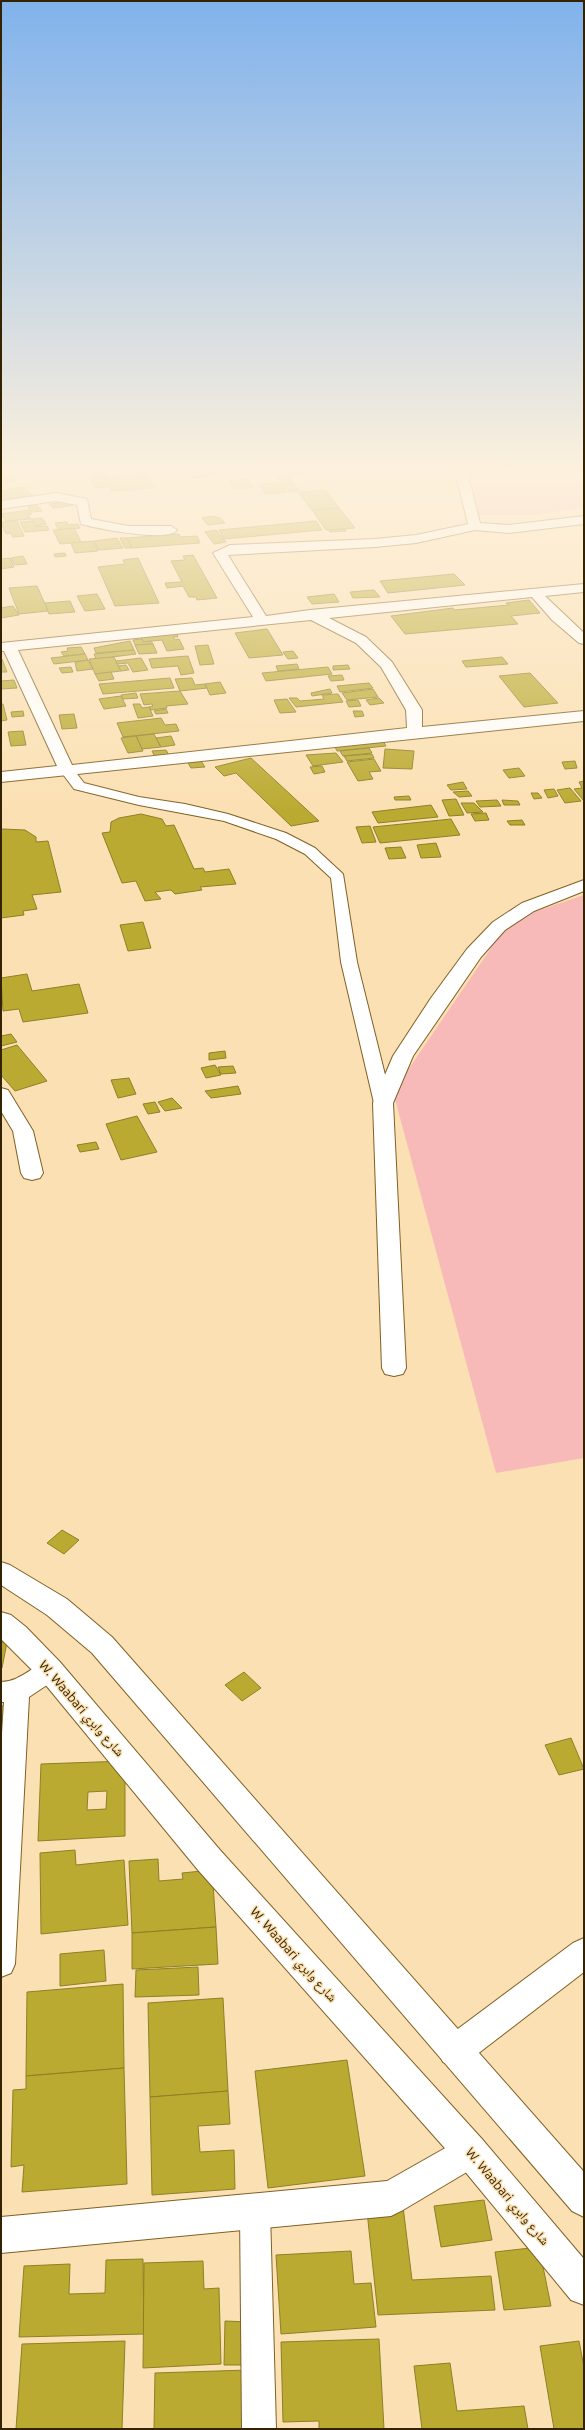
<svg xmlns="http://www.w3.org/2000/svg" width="585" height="2430" font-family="Ubuntu,'Noto Naskh Arabic',sans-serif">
<rect width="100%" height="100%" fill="#fbe0b3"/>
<!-- green -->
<g fill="#f7bab8">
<polygon points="444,471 584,471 584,507 536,515 480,515"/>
<polygon points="584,895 584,1458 496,1473 393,1092 510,920"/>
</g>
<!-- building -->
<g fill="#bbaa31" stroke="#8d8025" fill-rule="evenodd">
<polygon points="123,471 150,471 151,474 126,476"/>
<polygon points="203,471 219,471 220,473 205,475"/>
<polygon points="284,471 309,471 310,473 287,475"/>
<polygon points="105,472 108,477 96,478 93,473"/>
<polygon points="202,472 206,477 193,478 189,473"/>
<polygon points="147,475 153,488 112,491 110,487 95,488 91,479"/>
<polygon points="14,476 15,481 6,482 4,477"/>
<polygon points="290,477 294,483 282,484 278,478"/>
<polygon points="247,479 253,487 234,489 228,481"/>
<polygon points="281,483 287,492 266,494 260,484"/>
<polygon points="294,484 299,491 290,492 284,485"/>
<polygon points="23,487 32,495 1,500 1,491"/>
<polygon points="325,490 339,508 312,510 298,492"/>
<polygon points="69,501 73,505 63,507 59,503"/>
<polygon points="59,503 63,507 53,508 49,504"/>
<polygon points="36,504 42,511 32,512 27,505"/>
<polygon points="339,508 355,528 326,530 312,510"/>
<polygon points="29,510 32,514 28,515 31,519 6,521 1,514"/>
<polygon points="213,516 220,518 225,523 208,525 202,518"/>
<polygon points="42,518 46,524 36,526 31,519"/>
<polygon points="17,521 24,536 13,537 11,533 6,534 1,522"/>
<polygon points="32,521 35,527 47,526 49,530 25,532 20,522"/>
<polygon points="316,521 322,530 224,539 219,530"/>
<polygon points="67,522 68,525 78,524 80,528 59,530 55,523"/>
<polygon points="74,528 81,542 60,544 53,530"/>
<polygon points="345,529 346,531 330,532 329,530"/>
<polygon points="216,530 226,542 214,544 205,532"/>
<polygon points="179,534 180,537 197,536 200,543 132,548 127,538"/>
<polygon points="117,538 123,548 99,550 94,541"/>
<polygon points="120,538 127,538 132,548 125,548"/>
<polygon points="93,541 98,551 75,553 71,543"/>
<polygon points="65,553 66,556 55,557 54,554"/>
<polygon points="193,555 217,598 197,600 196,597 189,597 183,586 167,588 165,583 182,582 171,561 185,560 183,556"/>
<polygon points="23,556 27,564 15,565 11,558"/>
<polygon points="10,558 14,567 1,569 1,559"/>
<polygon points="138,558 159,603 115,606 98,567 125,564 123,560"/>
<polygon points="454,574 465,585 388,593 380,581"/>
<polygon points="37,586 48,611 19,614 9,588"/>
<polygon points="374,590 380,597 353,598 350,592"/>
<polygon points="97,594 105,609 85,611 77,596"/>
<polygon points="334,594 339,602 312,604 307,597"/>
<polygon points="529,600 540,613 511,616 518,624 405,634 391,616 453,608 454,610 509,605 506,603"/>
<polygon points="70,601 75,612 49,614 45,603"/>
<polygon points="13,606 19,615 1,618 1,608"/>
<polygon points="267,629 283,655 249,658 235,633"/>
<polygon points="176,631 178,637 173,637 175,640 179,639 184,649 167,651 162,640 143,642 140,635"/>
<polygon points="142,639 143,642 151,641 153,644 135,645 133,640"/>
<polygon points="130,641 134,650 96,653 94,648"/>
<polygon points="153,644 157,653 139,654 135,645"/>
<polygon points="208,645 214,664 200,665 195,646"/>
<polygon points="81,647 85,654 64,656 61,652 68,651 67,648"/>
<polygon points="134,650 136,654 96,659 94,654"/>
<polygon points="293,651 298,658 288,659 283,652"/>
<polygon points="85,654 88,660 54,664 51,658"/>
<polygon points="188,656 194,673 181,675 178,666 152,668 149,659"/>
<polygon points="114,657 121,671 95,674 89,659"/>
<polygon points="502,657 508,664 466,667 462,661"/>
<polygon points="141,658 148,670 133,672 128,663 117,664 116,661"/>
<polygon points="1,659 2,659 7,672 1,672"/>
<polygon points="88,660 93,669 77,671 75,662"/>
<polygon points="297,664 299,669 278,671 276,666"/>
<polygon points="126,665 129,670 121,671 118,666"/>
<polygon points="348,665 350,669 333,670 333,666"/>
<polygon points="71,667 73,672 62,673 59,668"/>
<polygon points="328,667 332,674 266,681 262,673"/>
<polygon points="111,672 114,679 99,681 95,674"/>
<polygon points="530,673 558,703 524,707 499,676"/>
<polygon points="342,675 344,680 331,681 328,676"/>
<polygon points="170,678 174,688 103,694 99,684"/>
<polygon points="192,678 195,685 205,684 207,688 180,691 175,679"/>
<polygon points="14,680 17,688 1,689 1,681"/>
<polygon points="220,682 226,693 210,695 205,684"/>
<polygon points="369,683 373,688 340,692 337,686"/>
<polygon points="330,689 332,693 312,696 311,693"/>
<polygon points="373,689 378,697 347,700 342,693"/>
<polygon points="180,691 188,704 166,706 167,708 151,710 149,707 153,706 152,704 144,705 140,694"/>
<polygon points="136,693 138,698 123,699 121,695"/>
<polygon points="338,694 343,702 296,707 289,698 297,698 300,701 324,699 322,695"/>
<polygon points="121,696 126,706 104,709 99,699"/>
<polygon points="379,698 384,703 370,705 366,700"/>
<polygon points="287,699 296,712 280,713 274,700"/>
<polygon points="358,700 361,706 349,707 346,701"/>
<polygon points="1,704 3,704 7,720 1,721"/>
<polygon points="133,704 140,704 142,708 149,707 153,716 138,718"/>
<polygon points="166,709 168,713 156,714 154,711"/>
<polygon points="23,711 24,716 12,717 11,712"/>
<polygon points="353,711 362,711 364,716 355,717"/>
<polygon points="74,714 77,728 62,729 59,715"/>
<polygon points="161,718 165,725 176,724 179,731 123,737 117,723"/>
<polygon points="23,731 26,745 11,746 8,732"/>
<polygon points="154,734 161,747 142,749 136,736"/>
<polygon points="136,736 143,751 128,753 121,738"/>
<polygon points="171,736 175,745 161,747 156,738"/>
<polygon points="383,741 386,746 337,751 334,745"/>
<polygon points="369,748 372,753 343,756 340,751"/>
<polygon points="385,749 414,751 412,769 383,768"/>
<polygon points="166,750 169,755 155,757 152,751"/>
<polygon points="336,753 343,762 313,766 306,755"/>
<polygon points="372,754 374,758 347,761 344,756"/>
<polygon points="251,758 319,821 291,826 236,773 224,776 215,767"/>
<polygon points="374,759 381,771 369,772 373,779 358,781 347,762"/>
<polygon points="201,761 205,767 191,768 188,763"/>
<polygon points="575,761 577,768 565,769 562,762"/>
<polygon points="322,766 325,772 314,774 310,767"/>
<polygon points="519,768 525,776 509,778 503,770"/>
<polygon points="584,781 584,801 574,789 582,788 579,782"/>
<polygon points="463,782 467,789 451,790 447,785"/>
<polygon points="570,788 581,801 565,803 557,790"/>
<polygon points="554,789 558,796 548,798 544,790"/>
<polygon points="468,791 472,796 459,797 453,792"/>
<polygon points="531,793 538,793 542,798 534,799"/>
<polygon points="409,796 411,800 395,800 394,797"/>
<polygon points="456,799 464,815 449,816 442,800"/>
<polygon points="497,800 501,806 480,807 476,801"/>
<polygon points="502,800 518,801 520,805 504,805"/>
<polygon points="461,803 474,803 483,812 467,813"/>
<polygon points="431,805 438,817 378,823 372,812"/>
<polygon points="486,813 489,820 475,821 471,814"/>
<polygon points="141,814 162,819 166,826 174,825 194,869 203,868 205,872 229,869 236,884 200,887 202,890 175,894 171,890 155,892 161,899 145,901 136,881 122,883 102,833 110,832 111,822 119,818"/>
<polygon points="451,819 460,835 380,843 373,827"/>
<polygon points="522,820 525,825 510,825 507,821"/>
<polygon points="370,826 376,842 362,843 356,827"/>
<polygon points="3,829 25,830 36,837 36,842 48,841 61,892 32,895 37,909 23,911 24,915 1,918 1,830"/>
<polygon points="436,843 441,857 421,858 417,845"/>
<polygon points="401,847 406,858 389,859 385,848"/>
<polygon points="143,922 151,948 128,951 120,925"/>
<polygon points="27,974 32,991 79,984 88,1013 23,1022 19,1009 3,1011 1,978"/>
<polygon points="11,1034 17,1042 1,1046 1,1036"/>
<polygon points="17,1045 47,1081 15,1091 1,1075 1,1050"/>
<polygon points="225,1051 226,1058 209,1060 209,1053"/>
<polygon points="215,1065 221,1075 206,1078 201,1068"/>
<polygon points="233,1066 236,1073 221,1074 218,1067"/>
<polygon points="129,1078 136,1094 118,1098 111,1080"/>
<polygon points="238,1086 241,1094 211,1098 205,1091"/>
<polygon points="172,1098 182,1108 165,1111 158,1102"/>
<polygon points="155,1102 160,1112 148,1114 143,1104"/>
<polygon points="137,1116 157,1152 121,1160 106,1124"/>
<polygon points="96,1142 99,1149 80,1152 77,1145"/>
<polygon points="62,1530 79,1540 64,1554 47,1543"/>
<polygon points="1,1642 7,1642 2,1668 1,1668"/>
<polygon points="244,1672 261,1688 242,1701 225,1685"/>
<polygon points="10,1705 8,1738 1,1739 1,1706"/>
<polygon points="571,1738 584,1769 559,1775 545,1745"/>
<path d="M125,1761V1836L38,1841L41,1764ZM107,1791L106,1809L87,1810L88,1792Z"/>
<polygon points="75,1850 76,1865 124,1860 128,1925 41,1934 40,1853"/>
<polygon points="158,1859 159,1881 183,1879 182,1873 212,1870 216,1927 132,1933 129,1861"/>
<polygon points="216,1927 218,1964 132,1969 132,1933"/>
<polygon points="104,1950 106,1981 60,1986 60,1954"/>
<polygon points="198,1967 199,1995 135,1997 136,1970"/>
<polygon points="123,1984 124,2068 26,2076 27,1992"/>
<polygon points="223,1998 228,2091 150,2097 148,2003"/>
<polygon points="347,2060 365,2176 268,2188 255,2071"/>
<polygon points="124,2068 127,2184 22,2192 24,2165 11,2167 13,2090 26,2089 26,2076"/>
<polygon points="228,2091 230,2124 198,2126 200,2152 234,2150 235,2189 152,2195 150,2097"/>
<polygon points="402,2198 412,2280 491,2276 495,2310 378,2315 366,2202"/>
<polygon points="484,2200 492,2240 441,2247 434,2206"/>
<polygon points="539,2247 551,2306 504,2310 495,2252"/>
<polygon points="351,2251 354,2284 371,2283 376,2327 281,2334 276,2255"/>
<polygon points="143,2259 144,2334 19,2337 24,2266 70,2264 69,2294 105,2293 106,2260"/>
<polygon points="203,2261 204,2289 219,2288 221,2364 143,2368 144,2263"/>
<polygon points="225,2321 249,2322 249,2365 224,2365"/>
<polygon points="379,2339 384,2429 319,2429 319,2421 283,2422 281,2342"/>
<polygon points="125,2341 122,2429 16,2429 22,2344"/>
<polygon points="579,2341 584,2367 584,2429 554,2429 540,2346"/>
<polygon points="450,2363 457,2411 524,2406 528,2429 422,2429 414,2366"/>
<polygon points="248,2370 249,2429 154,2429 155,2373"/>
</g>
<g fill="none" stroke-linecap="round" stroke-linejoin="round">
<defs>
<g id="service">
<polygon points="66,765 71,766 84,783 139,797 185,804 228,814 286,833 315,848 343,874 357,962 392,1103 389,1107 377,1107 374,1103 341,962 331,878 305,854 276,839 224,821 139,805 74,789 59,769"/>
<path d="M50,1660L59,1663L62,1670L59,1677L29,1697L15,1964L11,1973L1,1977V1749L4,1702H1V1682C20,1682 32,1666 50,1660Z"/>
<polygon points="255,2196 266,2200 270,2211 276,2429 242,2429 240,2211 244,2200"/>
</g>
<g id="minor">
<path d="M455,471H467L480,523L509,525L584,516V524L509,533L475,530L416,543L375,547L228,555L266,616L310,610L584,584V592L545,596L584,633V644L579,643L552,620L532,597L329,618L366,637L392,662L422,710V727L584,711V721L1,782V772L57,766L4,651H1V643L253,617L213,553L230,545L375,539L416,535L468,524ZM311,620L356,643L381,667L406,710L407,728L72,765L18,650Z"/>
<path d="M56,493L87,499L91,519L128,526H171L177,530C168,543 95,528 81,524L77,505L56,501L1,509V501Z"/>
<polygon points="584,880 584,891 534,911 505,930 481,957 413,1056 393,1103 406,1368 403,1374 394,1376 385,1374 382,1368 373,1103 393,1056 431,998 467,949 493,922 522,903"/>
<polygon points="1,1088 8,1090 33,1131 43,1173 40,1178 32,1180 24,1178 21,1173 13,1131 1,1111"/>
<polygon points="584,1938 584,1972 467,2062 455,2067 443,2062 438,2051 443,2040 573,1943"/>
<polygon points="470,2134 482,2139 487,2151 482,2163 403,2210 391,2216 1,2253 1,2217 387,2181"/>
</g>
<g id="secondary">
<polygon points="1,1562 10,1565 67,1599 112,1637 584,2172 584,2217 572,2211 92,1653 47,1615 1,1585"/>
<polygon points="1,1612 11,1615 26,1627 60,1662 220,1850 482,2139 584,2259 584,2305 571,2300 458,2163 198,1870 40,1678 1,1639"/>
</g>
</defs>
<!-- service casing -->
<use href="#service" stroke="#806023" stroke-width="2"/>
<!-- minor casing -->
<use href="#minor" stroke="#806023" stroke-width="2"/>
<!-- secondary casing -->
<use href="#secondary" stroke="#806023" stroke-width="2"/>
<!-- service -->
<use href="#service" fill="#fff" fill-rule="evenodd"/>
<!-- minor -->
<use href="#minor" fill="#fff" fill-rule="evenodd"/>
<!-- secondary -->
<use href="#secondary" fill="#fff" fill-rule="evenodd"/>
</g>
<!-- sky -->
<linearGradient id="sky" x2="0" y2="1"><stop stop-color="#80b2ec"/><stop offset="0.58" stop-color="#fdf1dd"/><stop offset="1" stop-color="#fdf1dd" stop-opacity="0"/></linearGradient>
<rect width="585" height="812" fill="url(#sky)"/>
<g text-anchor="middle" stroke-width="3" stroke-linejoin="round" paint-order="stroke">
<!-- near-street labels -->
<g font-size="13" fill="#342301" stroke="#fbe0b3">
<text transform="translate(82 1708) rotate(49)" y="5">W. Waabari شارع وابري</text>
<text transform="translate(294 1954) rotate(48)" y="5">W. Waabari شارع وابري</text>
<text transform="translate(508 2196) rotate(50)" y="5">W. Waabari شارع وابري</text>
</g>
</g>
<!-- border -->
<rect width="585" height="2430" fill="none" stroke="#342301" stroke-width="4"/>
</svg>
